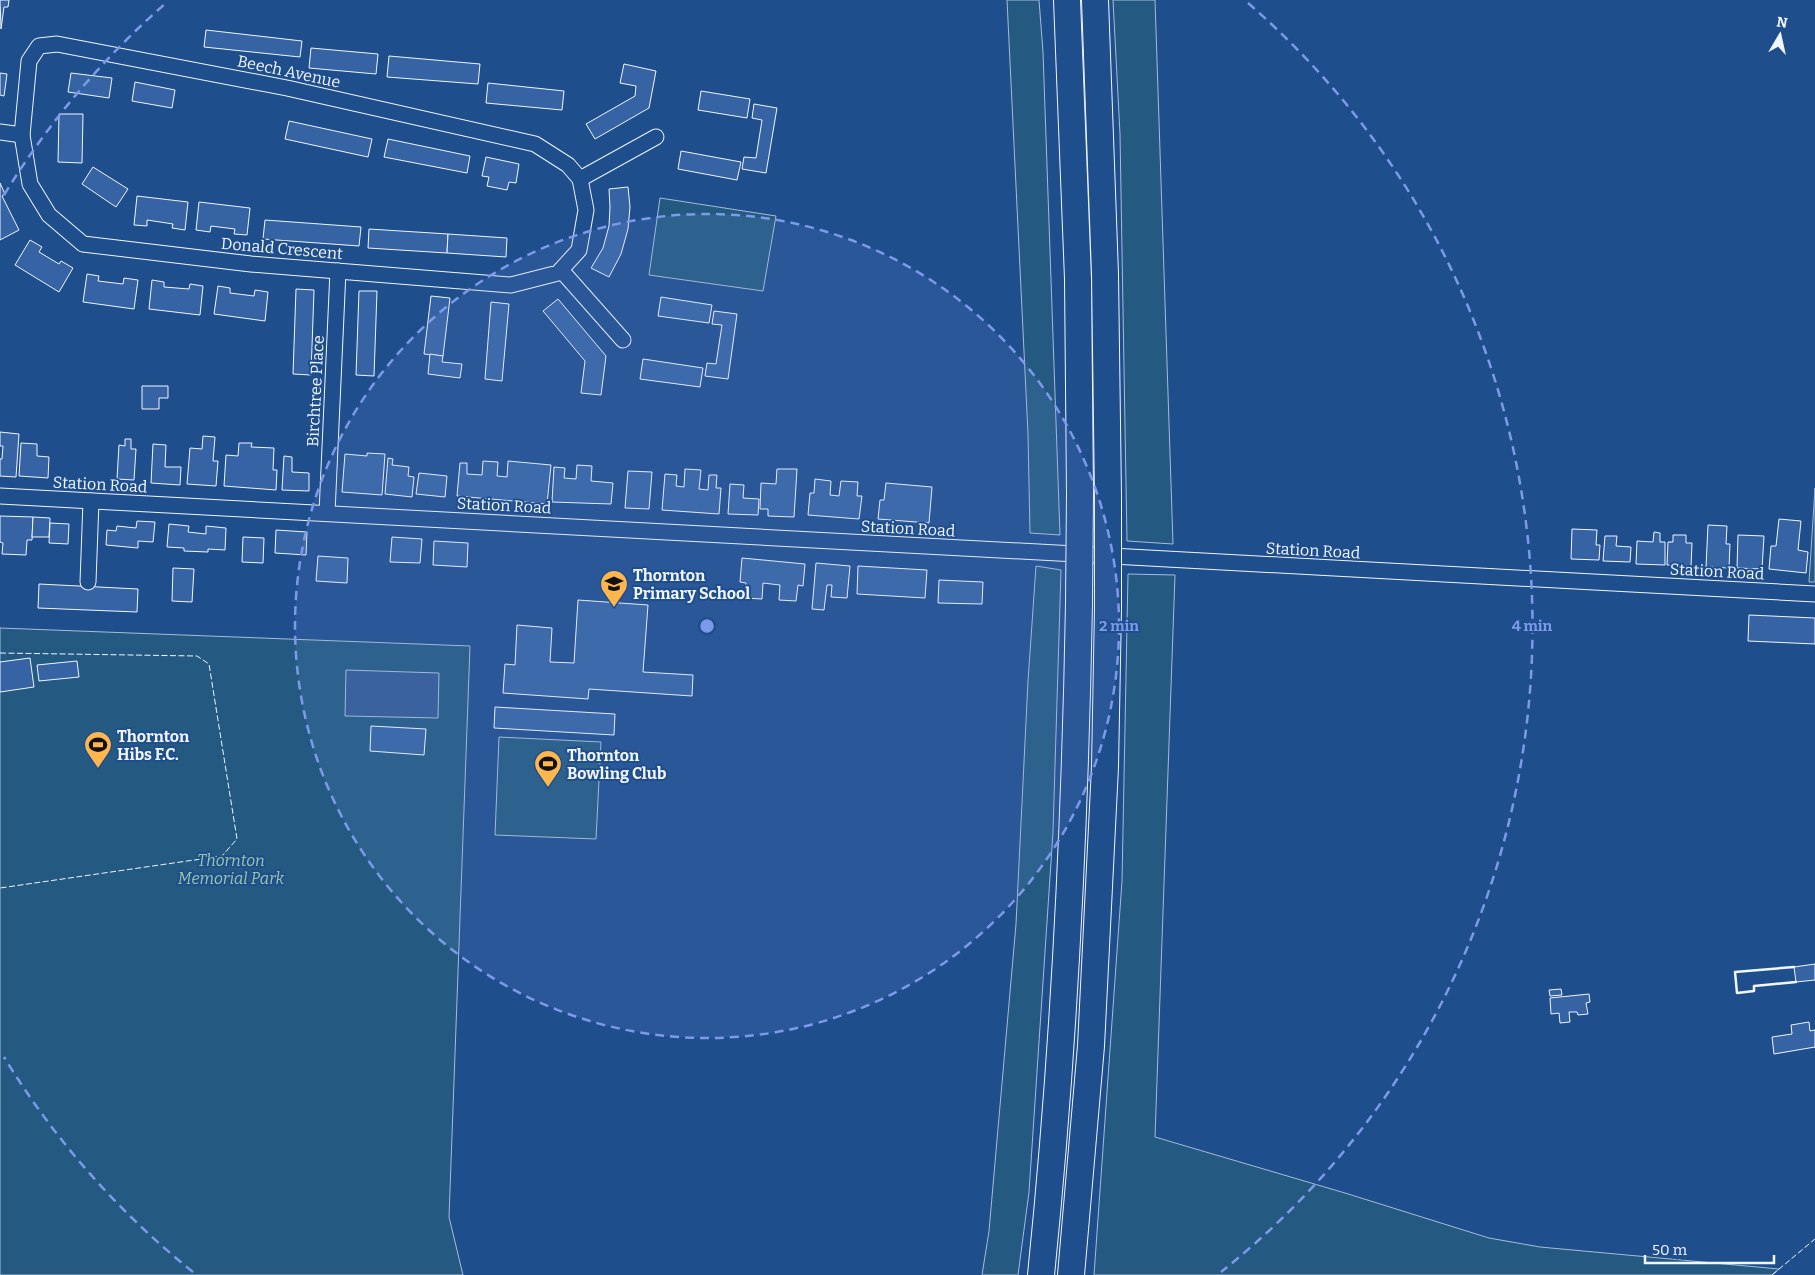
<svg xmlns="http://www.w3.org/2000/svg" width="1815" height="1275" font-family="Bitter,serif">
<rect width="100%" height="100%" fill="#1f4e8c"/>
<!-- green -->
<g fill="#245a82" stroke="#a8bbd7">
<polygon points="1007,0 1039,0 1043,52 1060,535 1030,533 1028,434"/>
<polygon points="1113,0 1155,0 1173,544 1127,541 1120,134"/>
<polygon points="660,198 776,216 763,291 649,275"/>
<polygon points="1815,488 1815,582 1809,582"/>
<polygon points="1036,566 1061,570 1053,832 1029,1192 1018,1275 982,1275 989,1231 1016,924 1028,681"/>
<polygon points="1128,574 1175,575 1155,1137 1345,1193 1489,1238 1540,1247 1779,1269 1772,1275 1094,1275 1122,881"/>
<polygon points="0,628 470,646 449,1217 463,1275 0,1275"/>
<polygon points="499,737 601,742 596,839 495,835"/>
</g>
<!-- parking -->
<polygon fill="#305b95" stroke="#a8bbd7" points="346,670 439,673 438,718 345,716"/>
<!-- building -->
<g fill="#3563a3" stroke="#f2f6ff">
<polygon points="0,0 9,0 8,7 4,7 1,29"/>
<polygon points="206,30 302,41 300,57 204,47"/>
<polygon points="311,48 378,54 376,74 309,68"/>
<polygon points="389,56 480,64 478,84 387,77"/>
<polygon points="624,64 656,71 649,108 595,139 586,124 635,96 636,86 620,83"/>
<polygon points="0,73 7,74 4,96 0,95"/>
<polygon points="71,73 112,78 109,98 68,92"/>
<polygon points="135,82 175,90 172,108 132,101"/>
<polygon points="488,83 564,91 562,110 486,103"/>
<polygon points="701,91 750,99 747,118 698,110"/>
<polygon points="754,104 777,108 766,173 742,169 744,157 756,158 762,120 752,118"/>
<polygon points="59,114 83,114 82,163 58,162"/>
<polygon points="289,121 372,139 368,157 285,139"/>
<polygon points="388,139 470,156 467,173 384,157"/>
<polygon points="681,151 741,162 737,180 678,169"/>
<polygon points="486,157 519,164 516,183 509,182 507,190 487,186 489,177 482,176"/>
<polygon points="93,167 128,189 116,207 82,184"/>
<polygon points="0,183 5,194 2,196 19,230 0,240"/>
<polygon points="628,187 630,207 628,229 621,254 609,277 591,268 603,248 609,226 610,207 609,189"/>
<polygon points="137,196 188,202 185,230 172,228 173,224 147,220 147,226 134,225"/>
<polygon points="199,202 250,208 247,235 234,234 235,229 211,226 210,232 196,230"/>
<polygon points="265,220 361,227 359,246 263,239"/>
<polygon points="369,229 448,234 447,253 368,248"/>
<polygon points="448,234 507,238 506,257 447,253"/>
<polygon points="30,240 42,247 39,252 59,264 61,261 73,268 59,292 15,265"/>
<polygon points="87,274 99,276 98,281 123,284 124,278 138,280 134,309 83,302"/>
<polygon points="152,280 164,282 164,287 189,289 190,284 203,286 200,315 149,309"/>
<polygon points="218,286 230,288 230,293 254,296 255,290 268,292 265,321 214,314"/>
<polygon points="296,289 314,290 311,375 293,374"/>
<polygon points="359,291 377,291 374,376 356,375"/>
<polygon points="431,296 450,298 443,356 424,354"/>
<polygon points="661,297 712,305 709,323 658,316"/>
<polygon points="558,299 606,356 601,395 581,393 585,361 543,311"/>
<polygon points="491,302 509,304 502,381 485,379"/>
<polygon points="714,311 737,314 728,379 705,376 707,363 716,364 722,325 712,324"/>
<polygon points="430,354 443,356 442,362 462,364 460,378 428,374"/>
<polygon points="643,359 703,368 700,387 640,379"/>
<polygon points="142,386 168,386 168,398 159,398 159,409 142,409"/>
<polygon points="0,432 19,434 16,477 0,476 0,459 2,459 3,446 0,446"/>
<polygon points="203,436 215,437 213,461 218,461 216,486 187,484 190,448 202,449"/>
<polygon points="125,439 131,439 131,449 136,449 134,480 117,479 119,445 125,446"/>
<polygon points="21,443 37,444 37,456 49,457 48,478 19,476"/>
<polygon points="239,443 252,443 251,447 274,448 273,470 277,470 276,490 224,486 226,455 238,456"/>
<polygon points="153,444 166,445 165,467 181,467 180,485 151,483"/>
<polygon points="367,453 385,454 382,495 342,492 345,454 367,456"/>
<polygon points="284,456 292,457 292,472 309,473 309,491 282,490"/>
<polygon points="388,458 393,459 392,465 409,467 408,476 414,477 412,497 385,494"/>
<polygon points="483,461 498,462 497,476 507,477 508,461 551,465 547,504 457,496 460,463 467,463 467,474 482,475"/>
<polygon points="577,465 592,466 591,481 613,483 611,504 552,502 554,467 565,468 564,478 576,479"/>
<polygon points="685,469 701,470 699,489 708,490 709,475 717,475 716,488 721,488 719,514 662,510 665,474 677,475 676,486 684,487"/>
<polygon points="777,469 797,469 794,517 768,516 768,509 760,509 761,483 776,484"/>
<polygon points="628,471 652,472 649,509 625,508"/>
<polygon points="419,473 447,476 445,497 416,494"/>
<polygon points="815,479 831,481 830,495 839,496 841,481 858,482 857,496 862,496 859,519 808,515 810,493 814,493"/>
<polygon points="886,483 932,487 929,523 878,519 880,500 884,500"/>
<polygon points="730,484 744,485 743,498 759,499 758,515 728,514"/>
<polygon points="0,516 33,517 32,540 27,540 26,555 2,554 3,543 0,542"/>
<polygon points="33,517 50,518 49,537 32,537"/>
<polygon points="1779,519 1801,521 1798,550 1808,552 1806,573 1769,569 1771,546 1776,546"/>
<polygon points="137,521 155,522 153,542 138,541 138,548 106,545 107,530 116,531 117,526 136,528"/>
<polygon points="50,523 69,524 68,544 49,543"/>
<polygon points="169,524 189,526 188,532 206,534 206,526 226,528 225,550 208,549 208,552 184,551 184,548 167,547"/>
<polygon points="1708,525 1727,526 1726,544 1730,544 1729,568 1706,567"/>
<polygon points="1572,529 1597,530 1596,545 1600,545 1599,560 1571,559"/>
<polygon points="276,530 307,532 306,555 275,553"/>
<polygon points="1654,532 1660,533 1660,542 1665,542 1665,565 1636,564 1637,541 1653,542"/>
<polygon points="1673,535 1686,535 1686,543 1692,543 1691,566 1667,565 1668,542 1673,542"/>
<polygon points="1738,535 1764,536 1762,569 1737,568"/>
<polygon points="1605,536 1617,536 1616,546 1631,547 1630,562 1603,561"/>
<polygon points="243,537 264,538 263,563 242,562"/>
<polygon points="392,537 422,539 420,563 390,562"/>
<polygon points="434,541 468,543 467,567 433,565"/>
<polygon points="318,556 348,558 347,583 316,581"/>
<polygon points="742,558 805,564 803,586 798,585 796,601 779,600 780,585 763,583 762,599 745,598 746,583 740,582"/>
<polygon points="816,563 850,566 847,598 831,597 832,585 827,585 824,610 812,609"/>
<polygon points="858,566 927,570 925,598 857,594"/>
<polygon points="173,568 194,569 192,602 172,601"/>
<polygon points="939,580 983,582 982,604 938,603"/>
<polygon points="39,584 138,589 137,612 38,608"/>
<polygon points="578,600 648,605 643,672 693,675 692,696 589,689 588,699 503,693 505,664 515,665 517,625 552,628 550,662 574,663"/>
<polygon points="1749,615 1815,618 1815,644 1748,641"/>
<polygon points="30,658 34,687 0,692 0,662"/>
<polygon points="77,661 79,677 39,681 37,665"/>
<polygon points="495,707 615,714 614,735 494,728"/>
<polygon points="371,726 426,729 424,755 370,751"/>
<polygon points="1815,964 1815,980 1796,982 1794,967"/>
<polygon points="1561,989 1562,995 1550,996 1549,990"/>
<polygon points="1589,994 1590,1002 1586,1003 1588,1014 1578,1015 1577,1012 1569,1012 1570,1022 1560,1023 1559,1013 1551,1014 1550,998"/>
<polygon points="1809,1022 1810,1031 1815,1030 1815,1047 1774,1054 1772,1037 1792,1034 1791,1025"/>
</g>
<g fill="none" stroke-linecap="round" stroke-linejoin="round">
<defs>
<g id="minor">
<polygon points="57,44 287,88 535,144 568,165 580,179 586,210 579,250 558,273 511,285 251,264 83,244 49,215 30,184 22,135 29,61 39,46"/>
<polyline points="0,132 22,135"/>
<polyline points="580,179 656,137"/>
<polyline points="561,270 623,340"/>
<polyline points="0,496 1815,594"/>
<polyline points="327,513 338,271"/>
<polyline points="88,582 91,501"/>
</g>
<g id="trunk">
<polyline points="1067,0 1078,279 1080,494"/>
<polyline points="1095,0 1105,274 1108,498"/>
<path d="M1041,1275C1064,1051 1075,827 1079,603"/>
<polyline points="1071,1275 1091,1046 1105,767 1108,608"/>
</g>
</defs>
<!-- minor casing -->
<use href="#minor" stroke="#f2f6ff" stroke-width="17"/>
<!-- trunk casing -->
<use href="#trunk" stroke="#f2f6ff" stroke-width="28"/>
<!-- minor -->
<use href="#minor" stroke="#1f4e8c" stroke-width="15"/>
<!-- trunk -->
<use href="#trunk" stroke="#1f4e8c" stroke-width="26"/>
<defs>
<g id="trunk-bridge">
<polyline points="1079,603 1080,494"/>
<polyline points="1108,608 1108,498"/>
</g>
</defs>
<!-- trunk-bridge casing -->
<use href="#trunk-bridge" stroke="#f2f6ff" stroke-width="28" stroke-linecap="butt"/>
<!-- trunk-bridge -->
<use href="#trunk-bridge" stroke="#1f4e8c" stroke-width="26"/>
<!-- fence -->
<g stroke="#f2f6ff" stroke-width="1" stroke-dasharray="6 2.5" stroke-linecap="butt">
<polyline points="0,653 197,656 209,664 237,839 222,856 0,888"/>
<polyline points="1772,1275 1815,1239"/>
</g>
<!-- wall -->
<polyline stroke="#f2f6ff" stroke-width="2.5" points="1794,967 1735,972 1737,993 1754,991 1754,986 1796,982"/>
</g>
<!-- distance rings -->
<circle cx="707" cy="626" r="412" fill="#7d9aea" fill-opacity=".12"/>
<g fill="none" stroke="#7d9aea" stroke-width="2.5" stroke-dasharray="9 6">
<circle cx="707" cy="626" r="412"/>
<path d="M193 1272A825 825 0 0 1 4 1057M4 195A825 825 0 0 1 166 3M1248 3A825 825 0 0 1 1221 1272"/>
</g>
<!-- icons -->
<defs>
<symbol id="school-pin" viewBox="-11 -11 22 30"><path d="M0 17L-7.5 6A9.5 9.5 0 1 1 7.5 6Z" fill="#ffb74d" stroke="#1f4e8c"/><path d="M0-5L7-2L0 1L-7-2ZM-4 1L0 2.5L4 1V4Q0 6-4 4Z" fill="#111"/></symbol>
<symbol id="stadium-pin" viewBox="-11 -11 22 30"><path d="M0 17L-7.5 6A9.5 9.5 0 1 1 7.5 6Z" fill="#ffb74d" stroke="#1f4e8c"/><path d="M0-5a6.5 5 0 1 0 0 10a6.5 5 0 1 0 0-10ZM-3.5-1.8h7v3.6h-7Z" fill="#111"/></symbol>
</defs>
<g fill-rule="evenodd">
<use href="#school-pin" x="598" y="568" width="32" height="43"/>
<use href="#stadium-pin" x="82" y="729" width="32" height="43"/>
<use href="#stadium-pin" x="532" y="748" width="32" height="43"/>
</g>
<g text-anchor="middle" stroke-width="4" stroke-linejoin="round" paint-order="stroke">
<!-- street labels -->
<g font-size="16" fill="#f2f6ff" stroke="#1f4e8c">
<text transform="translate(289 71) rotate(12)" y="6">Beech Avenue</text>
<text transform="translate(282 248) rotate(5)" y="6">Donald Crescent</text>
<text transform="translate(315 391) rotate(-87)" y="6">Birchtree Place</text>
<text transform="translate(100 484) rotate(3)" y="6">Station Road</text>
<text transform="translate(504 505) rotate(3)" y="6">Station Road</text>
<text transform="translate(908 528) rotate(3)" y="6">Station Road</text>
<text transform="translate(1313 550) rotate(3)" y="6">Station Road</text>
<text transform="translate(1717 571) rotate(3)" y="6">Station Road</text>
</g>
<!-- poi labels -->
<g font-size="16" font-weight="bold" fill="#f2f6ff" stroke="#1f4e8c" text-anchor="start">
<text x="633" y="581">Thornton<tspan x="633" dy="18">Primary School</tspan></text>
<text x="117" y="742">Thornton<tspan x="117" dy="18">Hibs F.C.</tspan></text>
<text x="567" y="761">Thornton<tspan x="567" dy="18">Bowling Club</tspan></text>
</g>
<!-- park labels -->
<g font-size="16" font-style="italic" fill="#97c8a6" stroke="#1f4e8c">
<text x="231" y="866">Thornton<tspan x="231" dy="18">Memorial Park</tspan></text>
</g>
</g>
<circle cx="707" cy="626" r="8" fill="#7d9aea" stroke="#1f4e8c" stroke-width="2.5"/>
<g font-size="15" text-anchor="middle" font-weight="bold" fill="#7d9aea" stroke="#1f4e8c" stroke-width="4" stroke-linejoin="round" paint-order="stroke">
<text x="1119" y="631">2 min</text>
<text x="1532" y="631">4 min</text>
</g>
<!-- north arrow -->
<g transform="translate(1780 35) rotate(9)" stroke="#1f4e8c" stroke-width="4" paint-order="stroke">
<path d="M0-4L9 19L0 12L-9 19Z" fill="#f2f6ff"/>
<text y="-8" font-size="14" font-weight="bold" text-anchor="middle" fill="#f2f6ff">N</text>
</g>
<!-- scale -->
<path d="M1645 1255v8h129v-8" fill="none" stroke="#f2f6ff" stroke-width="2.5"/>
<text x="1652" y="1255" font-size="15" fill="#f2f6ff" stroke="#1f4e8c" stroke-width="4" paint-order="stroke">50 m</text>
</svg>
